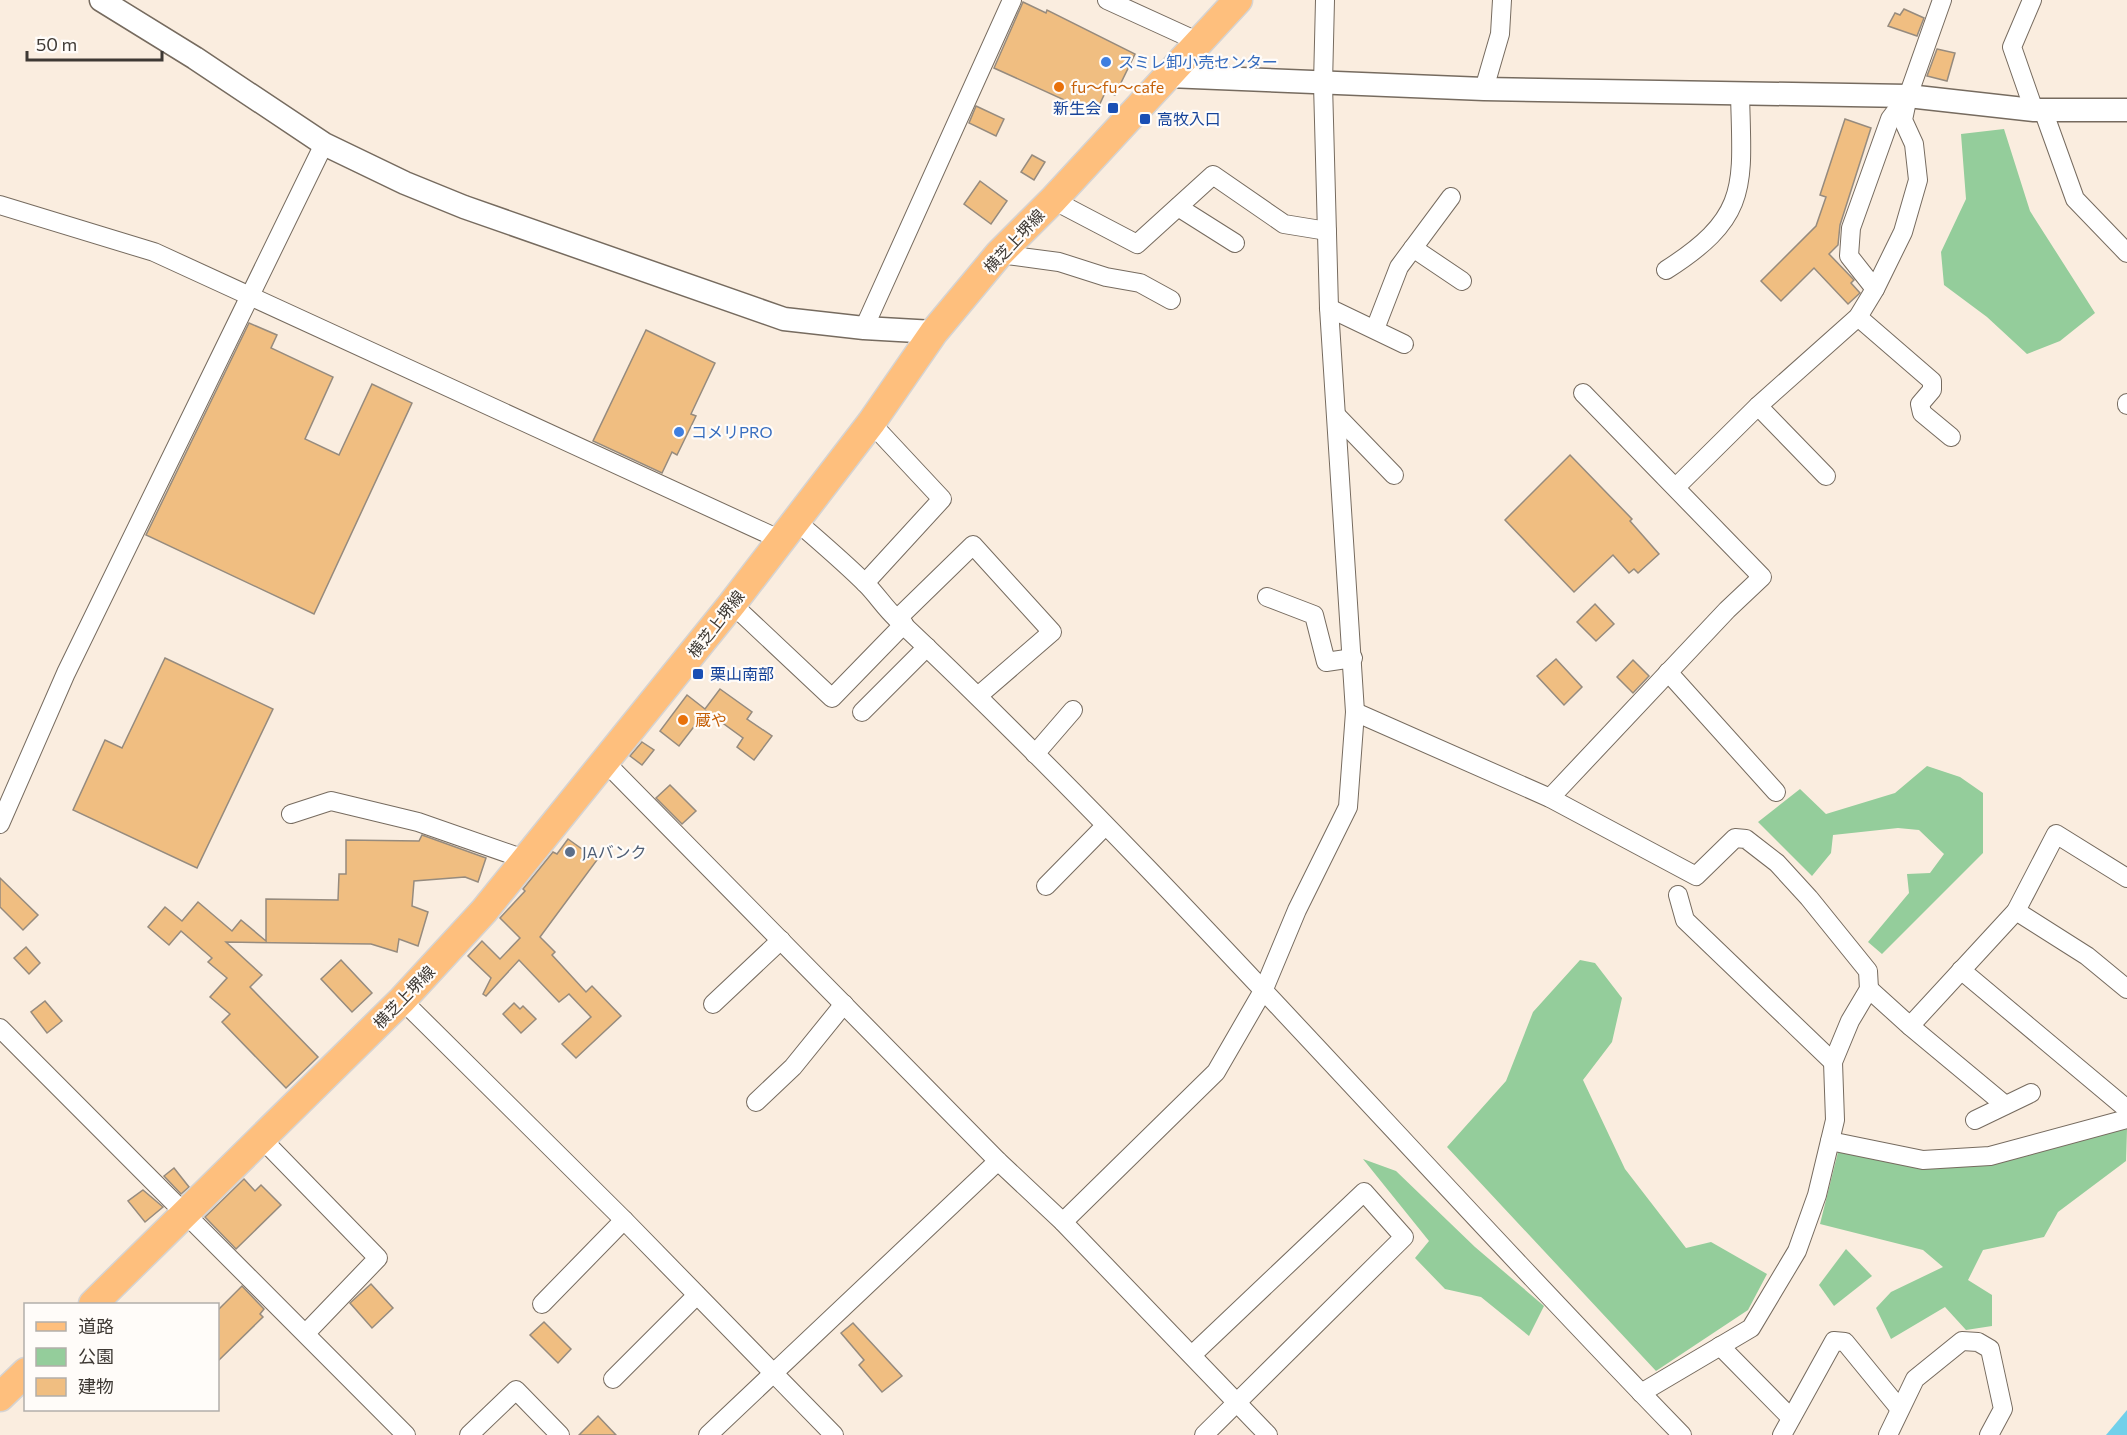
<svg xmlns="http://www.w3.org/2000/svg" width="2127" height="1435" font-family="Commissioner,'Noto Sans JP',sans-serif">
<rect width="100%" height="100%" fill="#faeddf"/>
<!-- green -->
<g fill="#94cd9b">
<polygon points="2004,129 2030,211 2095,313 2060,341 2027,354 1987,317 1944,285 1941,252 1966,199 1961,134"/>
<polygon points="1927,766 1960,777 1983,793 1983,853 1882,954 1868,942 1909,893 1907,874 1930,873 1944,854 1919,830 1898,828 1833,835 1831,853 1812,876 1758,822 1800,789 1826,814 1895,793"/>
<polygon points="1580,960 1595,963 1622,998 1612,1042 1583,1080 1625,1169 1686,1248 1711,1242 1767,1274 1748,1310 1656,1371 1447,1147 1506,1081 1533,1012"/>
<polygon points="2127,1129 2126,1161 2058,1212 2044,1237 1983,1250 1968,1280 1992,1295 1992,1326 1966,1330 1945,1307 1891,1339 1876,1308 1891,1292 1943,1267 1923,1250 1820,1224 1838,1152 1928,1167"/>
<polygon points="1363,1159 1396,1171 1475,1247 1544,1306 1529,1336 1481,1297 1445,1289 1415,1258 1429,1241"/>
<polygon points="1846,1249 1872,1276 1834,1306 1819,1285"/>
</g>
<!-- water -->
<polygon fill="#71d0ea" points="2127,1410 2127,1435 2106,1435"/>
<!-- building -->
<g fill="#f0be81" stroke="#968b7e" stroke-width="1.5">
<polygon points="1023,2 1046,13 1047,10 1135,54 1115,95 1106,91 1095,114 994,68"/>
<polygon points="1904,9 1924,18 1917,36 1888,26 1895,13 1900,15"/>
<polygon points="1937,49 1955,53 1947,81 1927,76"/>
<polygon points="976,106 1004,119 996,136 969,123"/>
<polygon points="1845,119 1871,128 1840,225 1838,245 1829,254 1854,280 1851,283 1860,293 1848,304 1814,268 1781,301 1761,281 1816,226 1826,197 1820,195"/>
<polygon points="1032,155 1045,162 1034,180 1021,172"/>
<polygon points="980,181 1007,201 991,224 964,204"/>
<polygon points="249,323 277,335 271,348 333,377 305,439 339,455 372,384 412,403 314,614 146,535"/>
<polygon points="646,330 715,363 691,414 696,416 677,455 672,452 662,473 593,441"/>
<polygon points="1570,455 1632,519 1630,521 1659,554 1638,573 1634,569 1629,573 1613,555 1574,592 1505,520"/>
<polygon points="1595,604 1614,624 1596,641 1577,622"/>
<polygon points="165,658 273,709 197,868 73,810 105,740 122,748"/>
<polygon points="1556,659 1582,687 1564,705 1537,676"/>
<polygon points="1633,660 1649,676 1633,693 1617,677"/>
<polygon points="720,689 752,712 747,719 772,736 754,760 737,747 743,738 706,711 679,746 660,731 687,695 705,709"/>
<polygon points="642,742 654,750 642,765 630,756"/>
<polygon points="670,785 696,811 682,824 656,798"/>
<polygon points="422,835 486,858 478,882 465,877 414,881 412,906 428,912 418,946 399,939 397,952 371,944 226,942 262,975 250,987 318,1057 286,1088 222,1022 230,1014 210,997 227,978 208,962 212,958 181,931 169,945 148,927 165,907 182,921 198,902 232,931 241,920 266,941 266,899 338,900 339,874 346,874 346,840 419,841"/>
<polygon points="568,839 597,860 540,937 555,952 552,955 586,992 592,986 621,1016 576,1058 562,1044 591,1017 569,994 559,1002 519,960 486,996 483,994 491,978 468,956 482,941 500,959 520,938 500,918 525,891 523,889 553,852 557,854"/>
<polygon points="0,878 38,915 23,930 0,907"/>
<polygon points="26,947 40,963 29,974 14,958"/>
<polygon points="341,960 372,993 352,1012 321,979"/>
<polygon points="45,1001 62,1021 47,1033 31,1012"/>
<polygon points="514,1003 520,1009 523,1006 536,1019 521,1033 503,1014"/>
<polygon points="174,1168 189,1187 181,1194 164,1176"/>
<polygon points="244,1179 255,1191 261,1185 281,1205 236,1249 205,1217"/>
<polygon points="143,1190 163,1207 145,1222 128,1201"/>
<polygon points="371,1284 393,1308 372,1328 350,1303"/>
<polygon points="242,1286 264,1309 260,1314 263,1317 218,1361 218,1310"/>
<polygon points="544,1322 571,1349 558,1363 530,1335"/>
<polygon points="853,1323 902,1376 882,1392 859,1365 864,1360 841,1333"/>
<polygon points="598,1416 616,1435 579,1435"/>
</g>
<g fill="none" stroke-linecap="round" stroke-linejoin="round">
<defs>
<g id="minor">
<polyline points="1107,0 1199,42"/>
<polyline points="2032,0 2012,47 2034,110"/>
<polyline points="1484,89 1500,34 1502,0"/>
<polyline points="2043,110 2075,199 2127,253"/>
<polyline points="1053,200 1137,244 1213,175 1284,224 1327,231"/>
<polyline points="0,205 154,252 781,540"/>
<polyline points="1178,207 1235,243"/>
<polyline points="1413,248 1462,281"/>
<polyline points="999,254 1059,262 1106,277 1140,283 1171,300"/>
<path d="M1666,270C1751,216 1742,185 1740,93"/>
<polyline points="1875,289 1849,256 1851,228 1890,119 1905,99"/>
<polyline points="1329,308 1404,344"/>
<polyline points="1858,317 1932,381 1932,390 1920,404 1922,413 1951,437"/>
<polyline points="864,328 1012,0"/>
<polyline points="1375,329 1399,267 1451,197"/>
<polyline points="2127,403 2127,405"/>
<polyline points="1758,406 1826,476"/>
<polyline points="1337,416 1394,475"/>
<polyline points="1676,487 1758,406 1858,317 1875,289 1903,232 1918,180 1914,144 1903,120 1908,96 1942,0"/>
<path d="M795,520C819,541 844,562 866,584C877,595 885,608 896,618C1171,877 1418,1164 1682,1435"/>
<polyline points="865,583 942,499 871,423"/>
<polyline points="1267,597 1314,615 1326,662 1353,658"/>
<polyline points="732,604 832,698 904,624"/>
<polyline points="897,619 973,545 1052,632 978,696"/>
<polyline points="1668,672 1776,792"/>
<polyline points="862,712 927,647"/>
<polyline points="1355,712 1550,798 1696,876 1735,838 1746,839 1777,863 1809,898 1868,971 1869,989 1850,1021 1833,1062 1835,1120 1817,1195 1797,1251 1751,1328 1641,1393"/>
<polyline points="1035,754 1073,710"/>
<polyline points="606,763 998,1161 1063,1222 1268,1435"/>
<polyline points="1550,798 1727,610 1762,577 1583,393"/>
<polyline points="291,814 331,801 418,822 527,860"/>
<polyline points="0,824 66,673 324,144"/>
<polyline points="1046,886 1105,826"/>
<polyline points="1678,895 1685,920 1833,1062"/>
<polyline points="2016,911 2087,956 2127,989"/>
<polyline points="1961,970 2127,1109"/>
<polyline points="1869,989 1910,1026 2016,911 2056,834 2127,878"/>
<polyline points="402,1000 624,1220 834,1435"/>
<polyline points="713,1004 781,940"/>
<polyline points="1910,1026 2005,1105"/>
<polyline points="0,1028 406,1435"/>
<polyline points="756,1102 793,1067 844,1004"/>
<polyline points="1975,1120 2031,1093"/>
<polyline points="263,1140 378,1258 306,1333"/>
<polyline points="1830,1141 1923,1160 1990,1156 2127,1119"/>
<polyline points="1063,1222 1216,1072 1264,989 1297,910 1348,807 1355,712 1329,308 1323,84 1325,0"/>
<polyline points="542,1304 624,1220"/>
<polyline points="1720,1346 1791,1418"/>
<polyline points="1192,1355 1364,1192 1404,1237 1204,1435"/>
<polyline points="613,1379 697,1295"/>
<polyline points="469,1435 516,1390 560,1435"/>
<polyline points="708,1435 998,1161"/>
<polyline points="1782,1435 1834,1341 1845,1342 1899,1408"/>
<polyline points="1888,1435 1915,1379 1962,1341 1978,1342 1990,1349 2003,1409 1989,1435"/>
</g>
<g id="tertiary">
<polyline points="101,0 195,58 324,144 405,183 464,207 784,319 864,328 934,332"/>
<polyline points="1168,76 1484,89 1908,96 2034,110 2127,110"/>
</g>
<g id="primary">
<polyline points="93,1304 402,1000 484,911 732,604 871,423 934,332 999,254 1053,200 1238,0"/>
<polyline points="0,1397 26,1372"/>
</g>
</defs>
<!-- minor casing -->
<use href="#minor" stroke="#766b5f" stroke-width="20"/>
<!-- tertiary casing -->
<use href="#tertiary" stroke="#766b5f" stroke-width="25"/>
<!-- primary casing -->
<use href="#primary" stroke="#d5d3d2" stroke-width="31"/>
<!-- minor -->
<use href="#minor" stroke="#fff" stroke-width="18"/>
<!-- tertiary -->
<use href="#tertiary" stroke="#fff" stroke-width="22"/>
<!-- primary -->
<use href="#primary" stroke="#febf7d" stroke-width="28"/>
</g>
<!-- markers -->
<g fill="#3f7fe0" stroke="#fffcf9" stroke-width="2">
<circle cx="1106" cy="62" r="6"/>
<circle cx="679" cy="432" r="6"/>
</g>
<g fill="#e8710a" stroke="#fffcf9" stroke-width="2">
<circle cx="1059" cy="87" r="6"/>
<circle cx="683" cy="720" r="6"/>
</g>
<g fill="#1a4fb4" stroke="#fffcf9" stroke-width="2">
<rect x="1107" y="102" width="12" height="12" rx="3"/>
<rect x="1139" y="113" width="12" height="12" rx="3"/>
<rect x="692" y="668" width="12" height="12" rx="3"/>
</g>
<circle fill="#5c6f8a" stroke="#fffcf9" stroke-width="2" cx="570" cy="852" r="6"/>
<g text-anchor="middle" stroke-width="4.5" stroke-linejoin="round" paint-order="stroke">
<!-- shop labels -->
<g font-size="16" fill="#366cbe" stroke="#fffcf9" text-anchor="start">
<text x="1118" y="68">スミレ卸小売センター</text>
<text x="691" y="438">コメリPRO</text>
</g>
<!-- food labels -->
<g font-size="16" fill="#c56008" stroke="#fffcf9" text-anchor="start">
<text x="1071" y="93">fu～fu～cafe</text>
<text x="695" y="726">蔵や</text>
</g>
<!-- transit labels -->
<g font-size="16" fill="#164399" stroke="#fffcf9" text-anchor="start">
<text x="1101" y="114" text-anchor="end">新生会</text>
<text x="1157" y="125">高牧入口</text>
<text x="710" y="680">栗山南部</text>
</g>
<!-- street labels -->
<g font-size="16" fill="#3e3934" stroke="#fffcf9">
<text transform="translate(1014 241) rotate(-47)" y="6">横芝上堺線</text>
<text transform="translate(716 624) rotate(-52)" y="6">横芝上堺線</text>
<text transform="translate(404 997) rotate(-46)" y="6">横芝上堺線</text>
</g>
<!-- service labels -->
<g font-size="16" fill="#4e5e75" stroke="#fffcf9" text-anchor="start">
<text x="582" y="858">JAバンク</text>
</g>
</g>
<!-- legend -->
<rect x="24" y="1303" width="195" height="108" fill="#fffcf9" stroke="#b2aeaa" stroke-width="1.5"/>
<rect x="36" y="1322" width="30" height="9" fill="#febf7d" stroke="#b2aeaa" stroke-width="1.5"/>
<text x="78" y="1333" font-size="18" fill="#3e3934">道路</text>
<rect x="36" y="1348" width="30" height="18" fill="#94cd9b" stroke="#b2aeaa" stroke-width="1.5"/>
<text x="78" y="1363" font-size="18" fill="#3e3934">公園</text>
<rect x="36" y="1378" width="30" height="18" fill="#f0be81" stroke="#b2aeaa" stroke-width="1.5"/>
<text x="78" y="1393" font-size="18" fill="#3e3934">建物</text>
<!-- scale -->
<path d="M27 51v9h135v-9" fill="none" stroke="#3e3934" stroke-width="3"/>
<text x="36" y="51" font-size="18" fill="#3e3934" stroke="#fffcf9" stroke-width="4.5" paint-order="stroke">50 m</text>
</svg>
